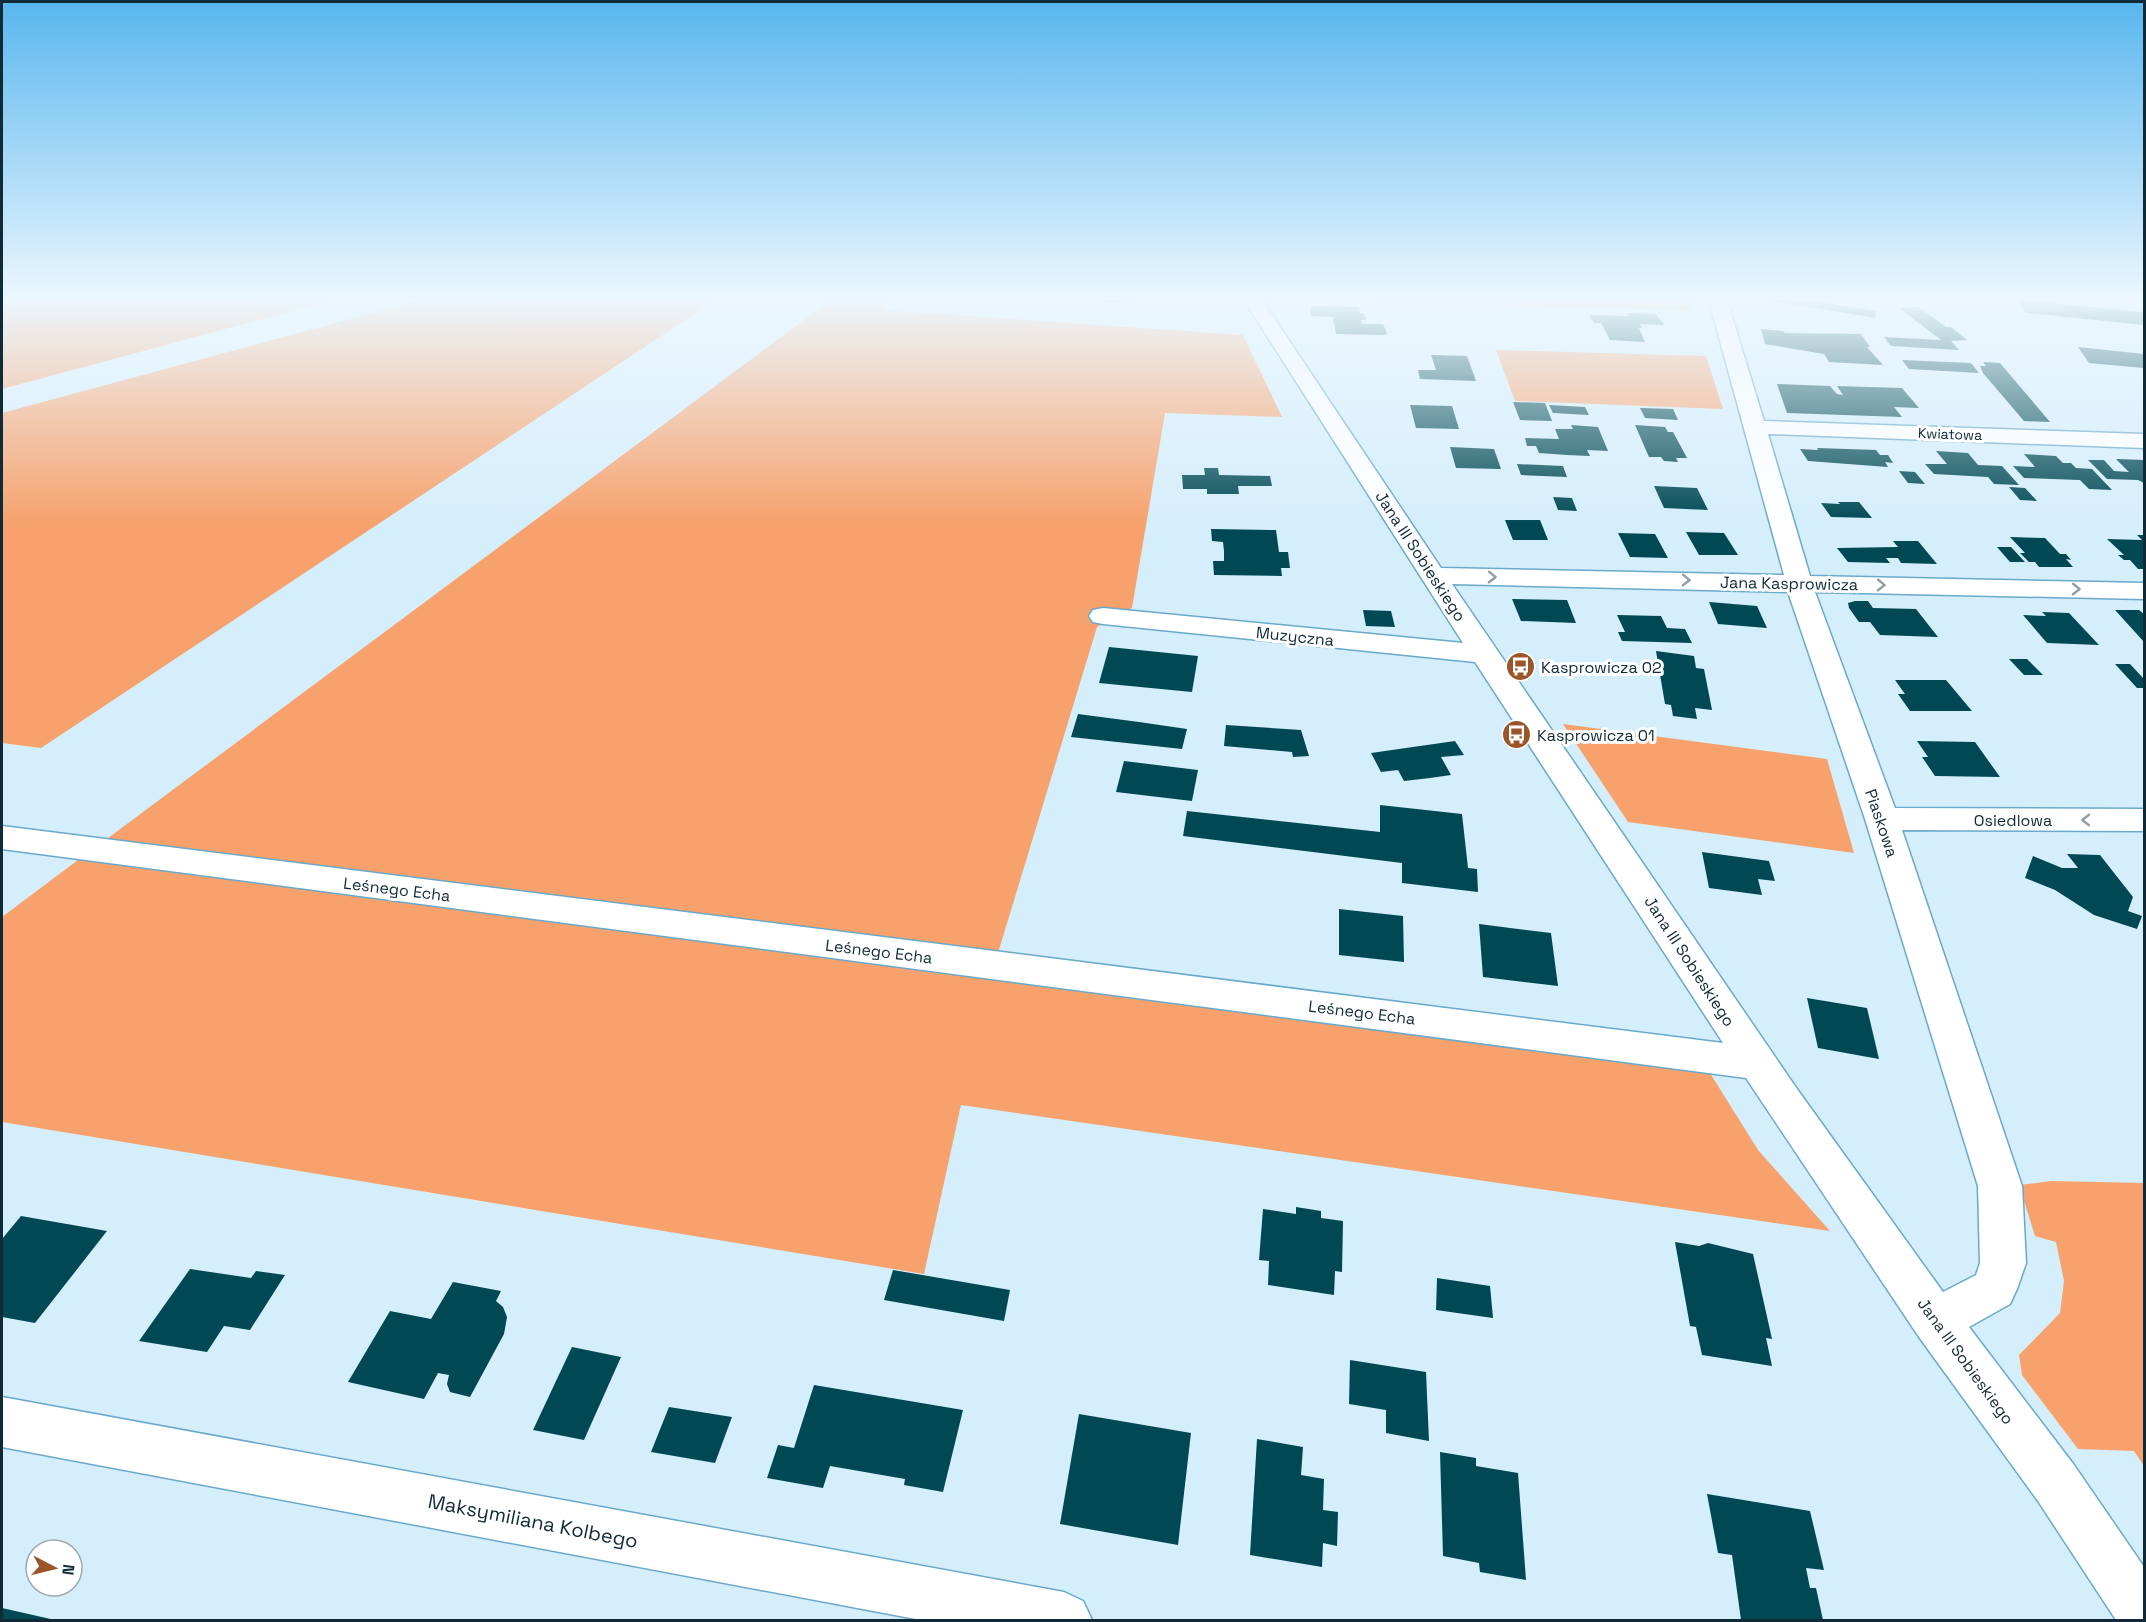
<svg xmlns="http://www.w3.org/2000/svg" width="2146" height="1622" font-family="'Space Grotesk',sans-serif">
<rect width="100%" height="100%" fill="#d5eefc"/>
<!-- green -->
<g fill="#f7a26c">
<polygon points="2,297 345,297 2,389"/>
<polygon points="432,297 720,297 41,748 2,743 2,413"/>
<polygon points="835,297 892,297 883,310 1243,335 1282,417 1165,413 1132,608 1097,627 998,953 104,841"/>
<polygon points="1272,297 1689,297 1693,311 1273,298"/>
<polygon points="1496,350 1706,356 1723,409 1515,401"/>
<polygon points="1563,724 1827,759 1854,853 1628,822"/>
<polygon points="82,857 1705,1065 1758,1150 1830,1231 961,1105 924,1274 2,1122 2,917"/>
<polygon points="2051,1181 2144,1183 2144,1466 2134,1451 2078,1449 2022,1375 2019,1355 2060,1313 2064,1281 2056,1242 2035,1236 2019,1185"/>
</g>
<!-- building -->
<g fill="#004954">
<polygon points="1103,297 1133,297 1134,301 1105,302"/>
<polygon points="1749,297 1786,297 1876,311 1875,318"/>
<polygon points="2018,300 2142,312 2144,315 2144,325 2026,313"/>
<polygon points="1310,306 1359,307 1360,313 1364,313 1366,320 1361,320 1362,324 1383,324 1387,333 1385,335 1336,334 1333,317 1311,316"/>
<polygon points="1919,307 1946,327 1951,327 1967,340 1951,341 1959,350 1891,346 1884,337 1941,340 1899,308"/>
<polygon points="1627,313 1656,314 1664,325 1640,324 1642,328 1639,328 1645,342 1610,340 1601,323 1594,323 1589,315 1629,316"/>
<polygon points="1761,329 1783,331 1785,333 1861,334 1870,347 1867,347 1883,365 1829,362 1824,354 1765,344"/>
<polygon points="2078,347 2144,354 2144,368 2089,363"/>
<polygon points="1431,355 1467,356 1476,381 1420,379 1418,370 1436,370"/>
<polygon points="1902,360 1971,363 1979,373 1909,369"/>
<polygon points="1983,362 2000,363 2050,422 2024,421 1983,373 1980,366 1986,366"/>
<polygon points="1777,384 1830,386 1837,394 1843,395 1837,386 1902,388 1919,408 1894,407 1902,417 1787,413"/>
<polygon points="1513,402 1545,403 1552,421 1520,420"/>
<polygon points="1410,405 1452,406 1459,429 1416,428"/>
<polygon points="1549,405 1585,407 1589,415 1553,413"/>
<polygon points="1640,408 1673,409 1678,420 1645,418"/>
<polygon points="1571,425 1598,427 1608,451 1587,450 1590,456 1567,455 1539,453 1536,446 1527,446 1525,438 1559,439 1555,429 1573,429"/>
<polygon points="1635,425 1665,427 1668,432 1673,432 1687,458 1676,458 1678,462 1664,461 1661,457 1649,457"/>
<polygon points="1450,447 1494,449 1501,469 1456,468"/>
<polygon points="1817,448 1876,450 1880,455 1888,455 1893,463 1885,462 1888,467 1808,461 1800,449 1818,450"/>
<polygon points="1936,451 1968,453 1978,465 2002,466 2019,485 1994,484 1988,477 1934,474 1925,464 1947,464"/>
<polygon points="2024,454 2056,456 2063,463 2071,463 2076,468 2092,469 2112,490 2089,489 2080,480 2024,478 2013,466 2035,467"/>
<polygon points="2116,459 2144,460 2144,483 2138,480 2107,479 2088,460 2104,460 2114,471 2129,472"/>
<polygon points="1517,464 1563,466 1567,477 1521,475"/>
<polygon points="1204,468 1218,468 1219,475 1270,476 1272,486 1238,486 1239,494 1207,494 1207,489 1183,489 1182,475 1205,475"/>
<polygon points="1899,471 1915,472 1925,484 1908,483"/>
<polygon points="1654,486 1697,488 1708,510 1664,508"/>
<polygon points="2009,487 2025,488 2037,501 2020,500"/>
<polygon points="1553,497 1572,498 1577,511 1558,510"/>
<polygon points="1838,502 1859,502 1872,518 1831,517 1821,503 1840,504"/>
<polygon points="1505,520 1540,520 1548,540 1513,540"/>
<polygon points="1211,529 1276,530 1279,552 1288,552 1290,568 1281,568 1282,576 1214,575 1213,561 1224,561 1224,551 1223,542 1212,541"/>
<polygon points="1686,532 1724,533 1738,555 1699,555"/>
<polygon points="1618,533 1655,534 1668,558 1630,557"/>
<polygon points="2137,535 2144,535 2144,569 2138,569 2130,560 2124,560 2118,555 2124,555 2107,539 2142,540"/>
<polygon points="2010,537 2045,538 2060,554 2066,554 2071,560 2066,559 2073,567 2039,567 2035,562 2029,562 2020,553 2025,553"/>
<polygon points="1893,541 1918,541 1937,564 1901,563 1898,558 1886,558 1890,563 1848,562 1837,548 1898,547"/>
<polygon points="1997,547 2011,547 2025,562 2010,562"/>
<polygon points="1512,599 1567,600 1576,623 1521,621"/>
<polygon points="1855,601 1868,601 1873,608 1916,609 1938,637 1880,635 1870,622 1859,622 1849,608 1848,603"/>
<polygon points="1709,602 1757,606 1767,628 1718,624"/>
<polygon points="1363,610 1391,611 1395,627 1366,626"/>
<polygon points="2115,610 2139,610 2144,614 2144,642"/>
<polygon points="2042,612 2069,613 2099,645 2047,643 2023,615 2046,616"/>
<polygon points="1617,615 1661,616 1667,628 1685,629 1692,643 1622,641 1618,632 1625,632"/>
<polygon points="1109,647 1198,656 1192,692 1099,683"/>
<polygon points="1656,651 1694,656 1696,668 1704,669 1712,710 1695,708 1697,719 1673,716 1671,705 1665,704"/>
<polygon points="2009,659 2027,659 2043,675 2024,675"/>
<polygon points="2115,664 2130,664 2144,679 2144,688 2137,688"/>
<polygon points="1895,680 1946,680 1972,711 1910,711 1898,694 1905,694"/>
<polygon points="1078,714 1139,722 1187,729 1182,749 1071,737"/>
<polygon points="1226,725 1301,730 1309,756 1293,757 1292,752 1224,746"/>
<polygon points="1455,741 1464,755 1441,757 1451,775 1430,778 1404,781 1398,770 1381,772 1371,753"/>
<polygon points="1917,741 1975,742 2000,777 1935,776 1922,757 1928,757"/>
<polygon points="1124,761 1198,770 1192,801 1116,792"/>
<polygon points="1380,805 1462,814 1468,868 1477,869 1478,892 1402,883 1402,863 1183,836 1187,811 1380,832"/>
<polygon points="1702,852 1769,861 1775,881 1758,879 1762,895 1709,888"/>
<polygon points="2067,854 2100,855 2133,897 2128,911 2142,916 2137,929 2094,915 2055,890 2025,878 2033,856 2062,868 2078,868"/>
<polygon points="1339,909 1403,916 1404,962 1339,955"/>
<polygon points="1479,924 1551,933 1558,986 1483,977"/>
<polygon points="1807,998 1867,1008 1879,1059 1818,1048"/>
<polygon points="1296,1207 1321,1211 1321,1218 1343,1221 1342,1272 1335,1271 1334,1295 1268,1285 1269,1261 1259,1260 1263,1209 1296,1214"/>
<polygon points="21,1216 107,1231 35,1323 2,1317 2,1239"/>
<polygon points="1675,1242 1699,1246 1708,1243 1753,1254 1772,1339 1766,1338 1772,1366 1702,1355 1696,1327 1690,1326"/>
<polygon points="190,1269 251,1278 256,1271 285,1275 250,1330 224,1326 207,1352 139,1341"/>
<polygon points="893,1270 1010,1290 1004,1321 884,1300"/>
<polygon points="1437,1278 1490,1286 1493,1318 1436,1310"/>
<polygon points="453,1282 501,1291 496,1301 503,1307 507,1317 504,1334 470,1397 450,1392 447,1384 449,1375 438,1373 424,1399 348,1382 390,1311 431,1319"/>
<polygon points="572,1347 621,1357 584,1440 533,1430"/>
<polygon points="1350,1360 1426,1372 1429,1441 1386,1433 1386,1410 1349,1404"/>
<polygon points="814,1385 963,1410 943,1492 904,1485 905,1479 830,1466 823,1488 767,1478 778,1445 794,1448"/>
<polygon points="669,1407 732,1417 715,1463 651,1452"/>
<polygon points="1079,1414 1191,1433 1178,1545 1060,1524"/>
<polygon points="1257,1439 1303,1447 1301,1475 1324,1479 1323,1510 1338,1512 1337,1546 1323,1543 1322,1567 1250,1555"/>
<polygon points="1440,1452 1476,1458 1476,1466 1518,1473 1526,1580 1480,1572 1479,1563 1443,1556"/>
<polygon points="1707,1494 1810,1511 1824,1570 1806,1568 1810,1588 1816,1588 1823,1620 1741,1620 1732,1555 1718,1553"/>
<polygon points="2,1608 55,1620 2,1620"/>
</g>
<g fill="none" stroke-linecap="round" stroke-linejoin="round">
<defs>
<g id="minor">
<path d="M1242,297H1260L1441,568L1784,575L1708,297H1726L1764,421L2144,434V448L1768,434L1810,576L2144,583V599L1815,592L1895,808L2144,809V831L1902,830L2022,1186L2026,1263L2017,1289L2010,1304L1969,1327L2074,1465L2144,1567V1620H2116L2038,1501L1919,1337L1746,1078L2,849V826L1723,1043L1475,662L1103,624L1093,622L1089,616L1093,610L1103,608L1463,643ZM1452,584L1788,592L1865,819L1978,1186L1980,1263L1976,1275L1943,1292L1797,1089Z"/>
<polygon points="2,1397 1064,1592 1083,1601 1092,1620 921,1620 2,1447"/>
</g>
</defs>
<!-- minor casing -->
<use href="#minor" stroke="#69a9ca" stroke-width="3"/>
<!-- minor -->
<use href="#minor" fill="#fff" fill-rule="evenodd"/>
</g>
<!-- one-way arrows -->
<defs><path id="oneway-chevron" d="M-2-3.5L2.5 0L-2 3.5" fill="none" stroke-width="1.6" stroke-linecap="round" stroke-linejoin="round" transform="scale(1.5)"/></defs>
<g stroke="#939fa5">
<use href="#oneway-chevron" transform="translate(1492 577) rotate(1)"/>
<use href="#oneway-chevron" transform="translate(1686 580) rotate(1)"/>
<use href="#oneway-chevron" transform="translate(1881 585) rotate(1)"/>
<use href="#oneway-chevron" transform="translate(2076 589) rotate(1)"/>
<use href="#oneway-chevron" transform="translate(2086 820) rotate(-180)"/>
</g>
<!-- sky -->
<linearGradient id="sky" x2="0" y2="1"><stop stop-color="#57b6ee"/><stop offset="0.57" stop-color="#ecf7fe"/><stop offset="1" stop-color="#ecf7fe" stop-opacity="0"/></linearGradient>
<rect width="2146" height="524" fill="url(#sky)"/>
<!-- icons -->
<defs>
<symbol id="bus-disc" viewBox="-11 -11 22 22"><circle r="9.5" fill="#9a5628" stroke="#fff"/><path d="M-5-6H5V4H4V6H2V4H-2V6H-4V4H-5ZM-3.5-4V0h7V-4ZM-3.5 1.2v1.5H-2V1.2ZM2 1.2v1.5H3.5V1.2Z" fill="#fff"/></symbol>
</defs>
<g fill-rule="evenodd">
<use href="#bus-disc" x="1504" y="650" width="33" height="33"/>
<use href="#bus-disc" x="1500" y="718" width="33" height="33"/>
</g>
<g text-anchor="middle" stroke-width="6" stroke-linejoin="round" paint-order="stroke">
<!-- far-street labels -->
<g font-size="14" fill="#102a37" stroke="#fff">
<text transform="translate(1950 434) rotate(2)" y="5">Kwiatowa</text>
</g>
<!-- street labels -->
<g font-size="16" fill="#102a37" stroke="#fff">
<text transform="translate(1421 556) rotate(57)" y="6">Jana III Sobieskiego</text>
<text transform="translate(1789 583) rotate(1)" y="6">Jana Kasprowicza</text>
<text transform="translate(1295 636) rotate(6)" y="6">Muzyczna</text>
<text x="2013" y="826">Osiedlowa</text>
<text transform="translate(1882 823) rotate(71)" y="6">Piaskowa</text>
<text transform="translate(397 889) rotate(7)" y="6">Leśnego Echa</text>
<text transform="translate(879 951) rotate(7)" y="6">Leśnego Echa</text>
<text transform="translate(1690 961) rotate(57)" y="6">Jana III Sobieskiego</text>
<text transform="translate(1362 1012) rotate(7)" y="6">Leśnego Echa</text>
<text transform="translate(1966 1361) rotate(54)" y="6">Jana III Sobieskiego</text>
</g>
<!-- poi labels -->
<g font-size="16" fill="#102a37" stroke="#fff" text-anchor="start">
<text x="1541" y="673">Kasprowicza 02</text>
<text x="1537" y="741">Kasprowicza 01</text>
</g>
<!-- near-street labels -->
<g font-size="20" fill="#102a37" stroke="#fff">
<text transform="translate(533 1521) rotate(11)" y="7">Maksymiliana Kolbego</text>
</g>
</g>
<!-- border -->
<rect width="2146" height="1622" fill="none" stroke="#102a37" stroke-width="6"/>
<!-- north arrow -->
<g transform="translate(54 1568) rotate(97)"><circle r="28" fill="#ffffff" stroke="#9faaaf" stroke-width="1.5"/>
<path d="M0-4.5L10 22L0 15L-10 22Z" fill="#9a5628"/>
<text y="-9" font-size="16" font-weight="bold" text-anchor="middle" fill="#102a37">N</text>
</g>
</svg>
